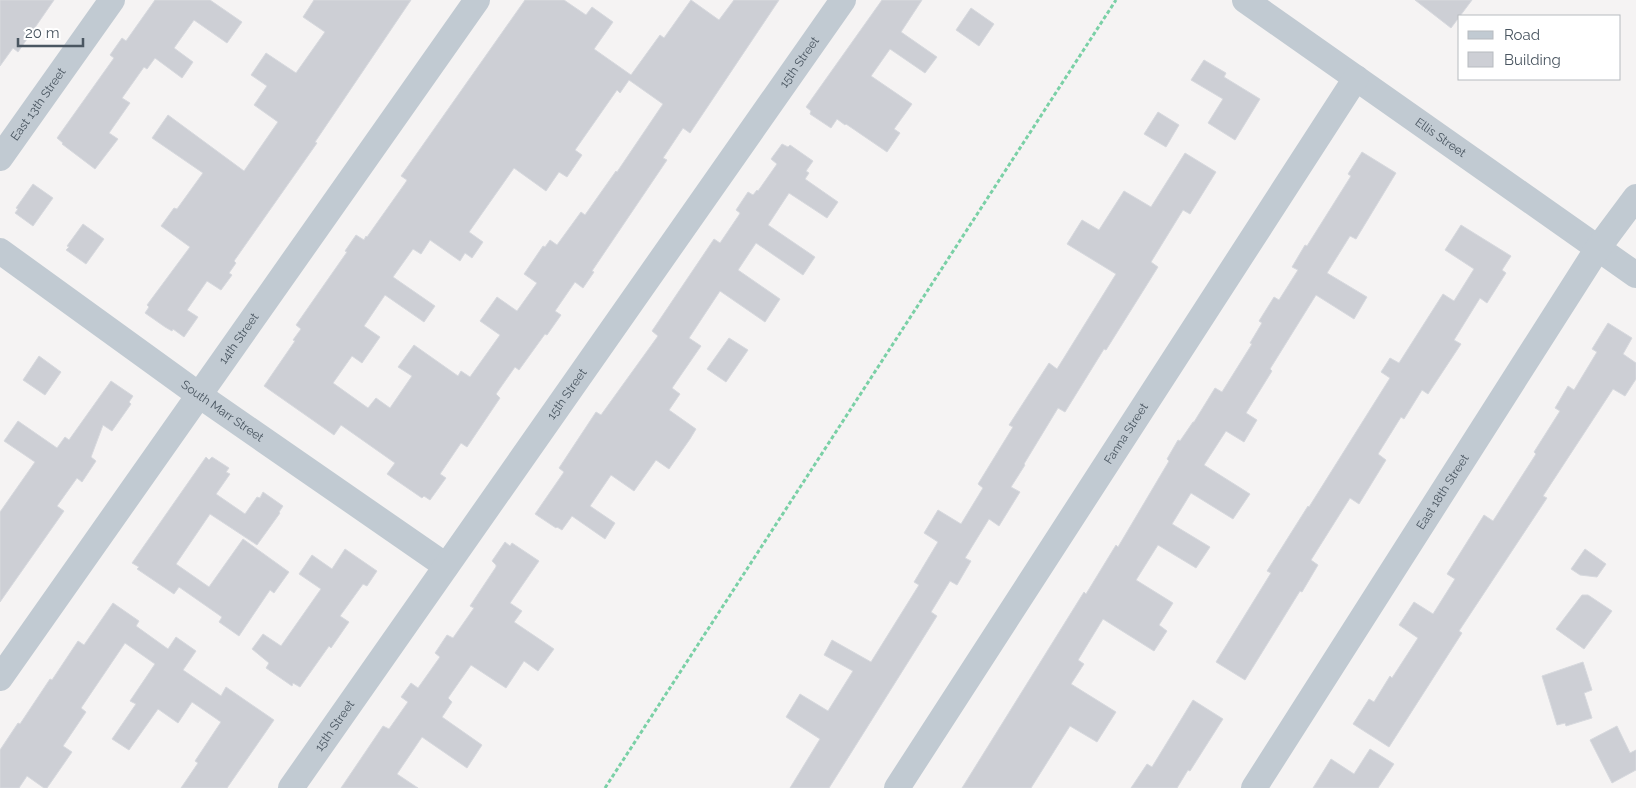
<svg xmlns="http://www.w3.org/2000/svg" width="1636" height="788" font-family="Raleway,sans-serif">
<rect width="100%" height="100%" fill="#f5f3f3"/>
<!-- building -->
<g fill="#cdcfd5" stroke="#d7d9de" fill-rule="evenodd">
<polygon points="0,0 54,0 18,52 13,48 0,66"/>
<polygon points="155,0 210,0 242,22 227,43 194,20 174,48 193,62 182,78 155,58 147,69 144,67 122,98 130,103 109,133 118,139 95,169 62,144 63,143 57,138 114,58 110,55 122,38 126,41"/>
<polygon points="314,0 411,0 315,142 317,143 234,261 236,263 229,273 232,275 221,290 207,281 187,310 198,317 184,337 173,329 172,331 165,327 145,313 149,307 147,305 190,247 161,226 174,208 177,209 203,173 152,138 168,115 244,171 278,122 254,105 267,86 251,75 266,53 296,73 325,32 303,17"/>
<path d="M525,0H564L586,15L592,7L613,22L594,49L631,75L660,35L664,38L691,0L719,20L734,0H779L690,133L683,128L663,158L667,160L592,271L594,272L583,288L575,282L555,311L561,315L547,335L545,334L519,370L515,367L496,394L500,398L467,447L461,443L440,474L446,478L430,500L424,496L422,498L387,474L395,463L341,425L334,435L264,386L295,341L293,340L301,329L296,325L347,252L345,251L356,235L364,240L366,236L367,237L406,182L407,180L401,176ZM629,80L663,104L617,172L616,171L585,215L581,212L557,245L550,240L545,247L543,246L524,274L537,283L517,311L497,297L480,321L500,335L470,377L461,371L458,376L414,345L398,367L412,376L390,408L376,398L368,408L333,383L352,356L362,363L380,337L364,326L385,295L424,322L435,306L393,277L413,249L421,254L430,240L460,261L465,253L472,258L483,242L469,232L514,168L546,191L559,172L567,177L582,155L575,150L617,90L620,93Z"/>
<polygon points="882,0 922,0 901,32 937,57 925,73 890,49 871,76 912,104 894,129 900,133 887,152 846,124 845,125 837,119 831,128 810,114 811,111 806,107"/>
<polygon points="1415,0 1472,0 1451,28"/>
<polygon points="971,8 994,24 979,46 956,30"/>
<polygon points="1204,60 1226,73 1224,77 1260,99 1235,140 1208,123 1223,99 1191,80"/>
<polygon points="1158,112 1179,125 1166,147 1144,134"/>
<polygon points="782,144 788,147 790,145 813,161 806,171 809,173 805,179 838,202 827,218 789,193 768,225 815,257 803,275 756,243 738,270 780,299 765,322 720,291 689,338 701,346 672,388 680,394 669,410 696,429 690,439 669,469 656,460 634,491 611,475 590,506 615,523 605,539 572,516 562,530 557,527 556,528 535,514 564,472 559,468 596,412 601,415 658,336 652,331 714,239 720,243 739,215 740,213 736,210 748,192 753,195 757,190 758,191 777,164 771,159"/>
<polygon points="1362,152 1396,173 1356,239 1350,236 1327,273 1367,297 1354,319 1316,295 1270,369 1272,371 1246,413 1257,420 1244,442 1226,431 1204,465 1250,494 1233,519 1191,493 1172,524 1210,547 1196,568 1158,545 1136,580 1173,603 1159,625 1167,631 1154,651 1103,619 1078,660 1084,664 1071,684 1116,712 1097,742 1070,726 1031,788 962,788 1084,592 1086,594 1116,545 1118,547 1137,515 1169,461 1167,459 1178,440 1180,441 1193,422 1194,422 1215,388 1222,392 1252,344 1250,343 1262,323 1259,321 1274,297 1279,300 1298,270 1292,267 1305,245 1307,246 1351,176 1348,174"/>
<polygon points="1185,153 1216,172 1190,214 1183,210 1151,262 1158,267 1143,291 1106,350 1104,349 1065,412 1058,408 1024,464 1025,465 1011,487 1020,492 999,526 989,519 965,558 971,561 957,585 950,581 931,612 937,616 829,788 790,788 820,739 786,717 800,694 828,711 853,671 824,655 832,640 871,662 919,585 914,582 938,542 924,533 938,510 961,524 983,488 978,484 1013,427 1009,425 1049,363 1057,369 1116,274 1067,244 1082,220 1099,230 1124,191 1151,207"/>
<polygon points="33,184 53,198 33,226 15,213 18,209 16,208"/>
<polygon points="83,224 104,239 86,264 66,250 69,247 67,246"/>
<polygon points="1461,225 1511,256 1502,270 1506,273 1487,303 1480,298 1454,340 1461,344 1428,394 1422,390 1404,419 1401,417 1378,454 1386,460 1359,504 1350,498 1311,560 1318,565 1302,592 1300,591 1245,680 1216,662 1271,573 1267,571 1308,506 1309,507 1390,378 1381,372 1390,358 1399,363 1443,294 1454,301 1474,269 1445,250"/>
<polygon points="1608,323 1632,338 1623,354 1636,363 1636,379 1625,396 1613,389 1543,496 1547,498 1459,631 1462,633 1389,747 1353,724 1369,699 1374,702 1390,676 1392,678 1418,638 1399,625 1414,602 1433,614 1455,579 1447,574 1484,515 1493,521 1536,454 1534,452 1560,411 1555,408 1568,386 1574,390 1597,352 1592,349"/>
<polygon points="729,338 748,350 726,382 707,369"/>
<polygon points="39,356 61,372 45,395 23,380"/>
<polygon points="111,381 133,396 129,402 131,404 112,431 103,425 91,457 96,461 82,482 77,478 57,506 64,511 0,602 0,512 35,462 4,441 18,421 57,448 65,437 69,440"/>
<polygon points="206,457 209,460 212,457 229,468 226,472 230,474 216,494 245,514 257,497 260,498 263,492 283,506 279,512 280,513 257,545 210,514 176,564 209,587 243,539 289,572 274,593 270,590 239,636 219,622 222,617 179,587 174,594 137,569 139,567 132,563"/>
<polygon points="505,542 510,546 512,543 539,561 510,603 522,611 514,622 554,649 538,671 524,661 506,688 471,665 448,698 452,702 442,717 482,745 467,768 422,737 397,774 418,788 341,788 383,726 389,729 408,702 401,697 411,683 418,688 440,657 435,653 447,635 453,638 474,608 470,606 496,567 496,565 492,561"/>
<polygon points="345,549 377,571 367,586 363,584 340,616 349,622 331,648 329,646 300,687 293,683 292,686 266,668 269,663 252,649 263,634 281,646 321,589 299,574 312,555 332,569"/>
<polygon points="1585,549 1606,564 1597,577 1580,575 1571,569"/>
<polygon points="1582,595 1588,595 1612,611 1584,649 1556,629"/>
<polygon points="113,603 139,621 136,626 168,649 176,637 196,651 183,670 221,696 226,687 274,720 227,788 181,788 198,763 195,761 221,722 192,702 178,723 158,709 129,750 112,739 136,704 130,701 155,664 125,643 81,708 86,712 63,746 72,752 47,788 44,788 27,776 19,788 0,788 0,750 18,723 20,724 50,679 52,680 78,641 84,645"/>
<polygon points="1583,662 1592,690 1584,693 1592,718 1566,726 1565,723 1557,725 1542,676"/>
<polygon points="1193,700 1223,719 1190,771 1188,770 1177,788 1131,788 1147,764 1152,767"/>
<polygon points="1617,726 1630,753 1636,750 1636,770 1612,783 1590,740"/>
<polygon points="1370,749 1394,764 1378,788 1313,788 1331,759 1354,774"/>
</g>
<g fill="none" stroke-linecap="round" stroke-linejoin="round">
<!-- path -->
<polyline stroke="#7ad0a6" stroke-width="3" stroke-dasharray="4 2.5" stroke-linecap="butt" points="605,788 1116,0"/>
<!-- minor -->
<g stroke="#c1cad2" stroke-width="26">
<path id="s1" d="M1245,0L1636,275"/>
<path id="s2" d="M0,158L112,0"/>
<path id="s3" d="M0,251L199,395L446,566"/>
<path id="s4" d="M0,678L477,0"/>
<path id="s5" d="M291,788L843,0"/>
<path id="s6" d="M897,788L1356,78"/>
<path id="s7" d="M1254,788L1598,248L1636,197"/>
</g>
</g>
<g text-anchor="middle" stroke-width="4" stroke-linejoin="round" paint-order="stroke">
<!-- street labels -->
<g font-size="12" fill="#4a5661" stroke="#fff">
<text dy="4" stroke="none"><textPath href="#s5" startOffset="886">15th Street</textPath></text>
<text dy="4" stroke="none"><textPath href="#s2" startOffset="66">East 13th Street</textPath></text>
<text dy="4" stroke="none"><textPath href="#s1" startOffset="239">Ellis Street</textPath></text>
<text dy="4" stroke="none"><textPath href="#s4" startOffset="415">14th Street</textPath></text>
<text dy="4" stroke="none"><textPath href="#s5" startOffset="481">15th Street</textPath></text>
<text dy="4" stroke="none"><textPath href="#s3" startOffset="274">South Marr Street</textPath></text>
<text dy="4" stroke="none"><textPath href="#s6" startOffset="422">Fanna Street</textPath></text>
<text dy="4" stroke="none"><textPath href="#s7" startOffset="351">East 18th Street</textPath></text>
<text dy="4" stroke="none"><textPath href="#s5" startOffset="76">15th Street</textPath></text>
</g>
</g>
<!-- legend -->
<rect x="1458" y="15" width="162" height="65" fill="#ffffff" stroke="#b7bbc0"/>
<rect x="1468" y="31" width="25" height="8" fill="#c1cad2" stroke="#b7bbc0"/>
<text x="1504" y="40" font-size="15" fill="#4a5661">Road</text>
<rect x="1468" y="52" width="25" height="15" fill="#cdcfd5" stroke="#b7bbc0"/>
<text x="1504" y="65" font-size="15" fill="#4a5661">Building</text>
<!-- scale -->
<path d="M18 38v8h65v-8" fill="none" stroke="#4a5661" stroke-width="2.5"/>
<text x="25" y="38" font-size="15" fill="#4a5661" stroke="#ffffff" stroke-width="4" paint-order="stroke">20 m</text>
</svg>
